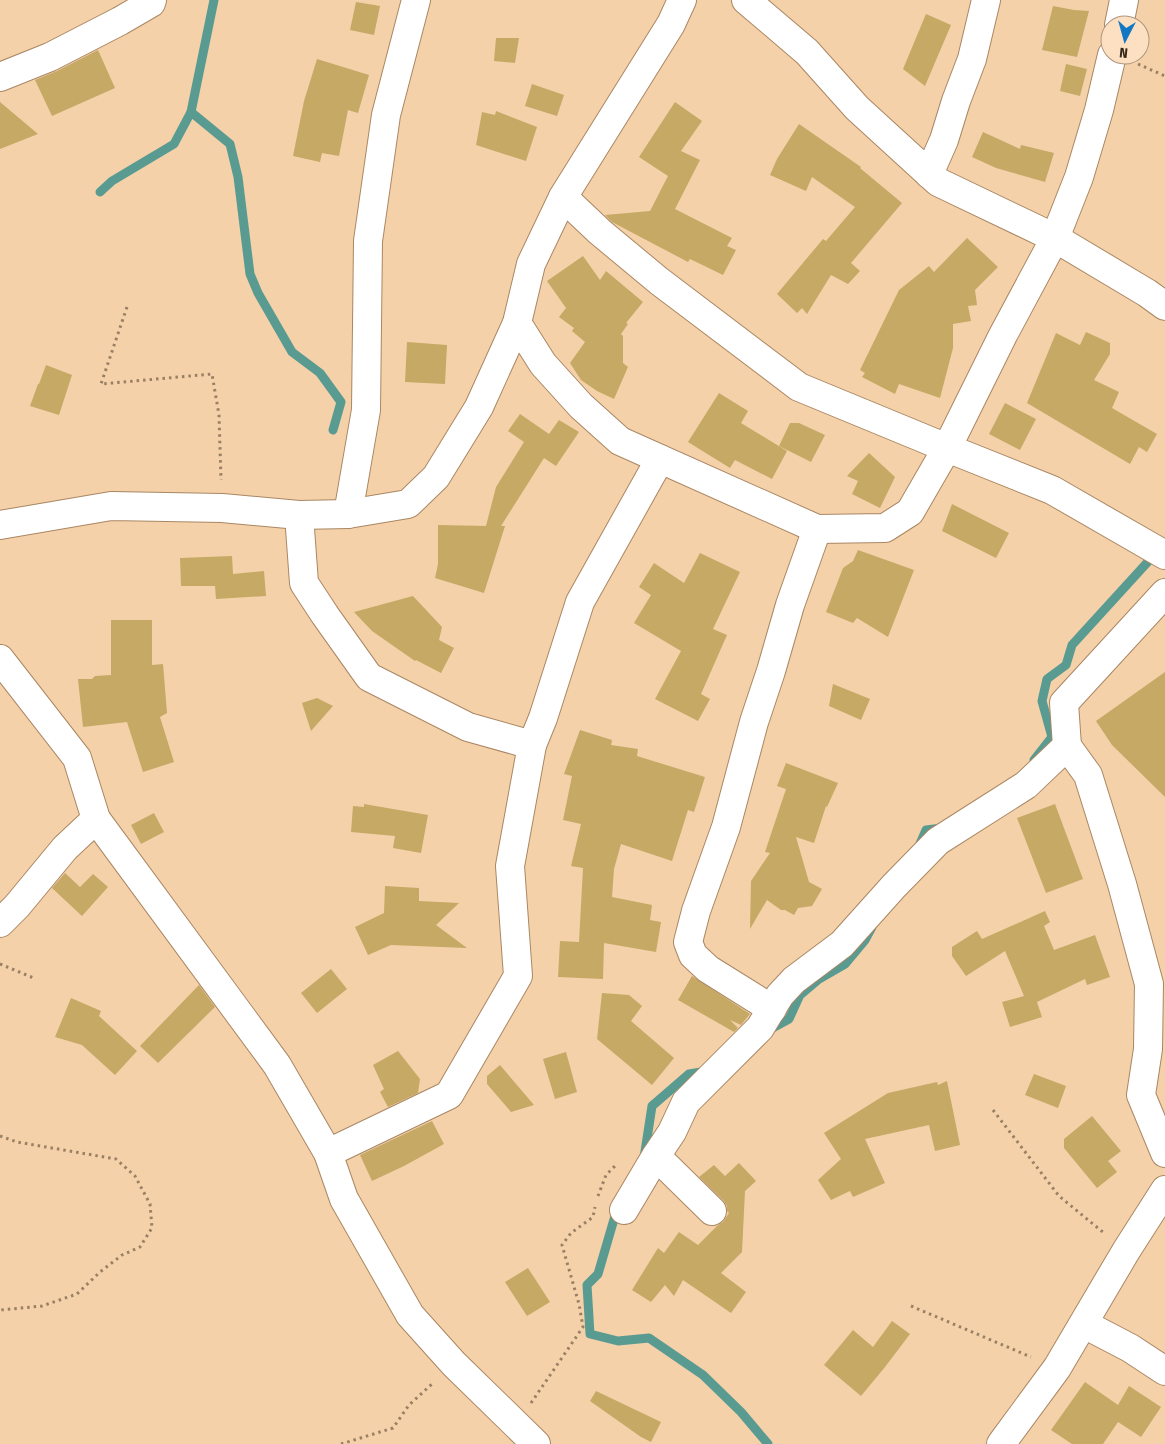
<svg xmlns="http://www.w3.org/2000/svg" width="1165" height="1444" font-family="'Fira Sans Condensed',sans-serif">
<rect width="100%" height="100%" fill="#f5d1aa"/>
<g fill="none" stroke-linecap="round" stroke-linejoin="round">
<!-- stream -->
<g stroke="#5a9b91" stroke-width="9">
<polyline points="191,112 230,144 238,177 250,274 258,293 292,352 320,373 341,402 333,430"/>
<polyline points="100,192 112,181 174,144 191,112 214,0"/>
<polyline points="1034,760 1052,737 1042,701 1047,679 1066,665 1072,645 1155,554"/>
<polyline points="919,846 926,830 942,828"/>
<polyline points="767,1031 789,1019 800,995 819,979 845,964 865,940 872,927"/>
<polyline points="644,1158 652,1106 689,1074 701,1072 706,1069"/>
<polyline points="617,1209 598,1274 587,1285 590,1334 618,1341 649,1338 703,1375 741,1412 768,1444"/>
</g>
</g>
<!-- building -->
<g fill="#c5a964">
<polygon points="356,2 380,6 374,35 350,30"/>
<polygon points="1053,6 1074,10 1089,11 1077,57 1042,50"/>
<polygon points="926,14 951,25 925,86 903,69"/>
<polygon points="496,38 519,38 515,63 494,61"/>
<polygon points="98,50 115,88 52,116 35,80 57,71"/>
<polygon points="317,59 369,75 358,113 348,110 339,156 322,153 320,162 293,156 304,101"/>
<polygon points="1066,64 1087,69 1080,96 1060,91"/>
<polygon points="532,84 564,95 557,116 525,106"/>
<polygon points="0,102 38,134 0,149"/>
<polygon points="675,102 702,121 681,151 700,160 675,209 732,238 727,246 736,250 723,275 690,259 688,262 612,222 605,215 650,211 668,176 639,157"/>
<polygon points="496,111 537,127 526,161 476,145 482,112 495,115"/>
<polygon points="799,124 861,167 860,168 902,203 851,263 860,271 848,284 831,275 807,314 802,308 797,313 777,294 823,239 826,241 855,207 812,177 806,191 770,175 777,159"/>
<polygon points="983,132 1020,149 1021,145 1054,153 1045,182 996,168 972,157"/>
<polygon points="967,238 998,267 975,290 977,305 968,306 971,321 953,324 953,348 940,398 899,384 895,394 862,377 865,373 860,370 899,290 929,266 934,272"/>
<polygon points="583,256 600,280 606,271 643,302 626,323 628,324 621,334 623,336 623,363 628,367 614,399 597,391 581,380 570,363 585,342 572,331 574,328 559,317 566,308 547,281"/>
<polygon points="1086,332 1110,343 1110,354 1094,380 1119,392 1112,408 1157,434 1147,452 1139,447 1130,464 1027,403 1056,333 1080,345"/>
<polygon points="407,342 447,345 445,384 405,382"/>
<polygon points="46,365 72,375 59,415 30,406 38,384 39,384"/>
<polygon points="719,393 748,411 741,423 787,451 772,479 735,460 730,468 688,442"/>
<polygon points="1005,403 1036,419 1020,450 989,434"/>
<polygon points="520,414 549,434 559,420 579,432 556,466 544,458 501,526 505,526 484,593 435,578 438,564 438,525 486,526 496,487 524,442 508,431"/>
<polygon points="790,423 799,423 825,435 811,462 779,446"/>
<polygon points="869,453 895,477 880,508 852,494 858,481 847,476"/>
<polygon points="952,504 1009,533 996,558 942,531"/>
<polygon points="858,550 914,570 888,637 857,618 853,623 826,612 843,568 853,561"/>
<polygon points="700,553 740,572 713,629 727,635 701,694 710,699 698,721 655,699 681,651 634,623 651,595 639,587 654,563 684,583"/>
<polygon points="232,556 233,574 264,571 266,596 216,599 215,586 181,586 180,558"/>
<polygon points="413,596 442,627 439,640 454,648 441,673 416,660 415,661 372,631 354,612"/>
<polygon points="111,620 152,620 152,665 163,664 167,713 160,717 174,762 143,772 127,722 83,727 78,679 92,679 95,676 111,675"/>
<polygon points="1165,672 1165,797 1112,745 1096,721"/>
<polygon points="833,684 870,699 861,720 829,706"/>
<polygon points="317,698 333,706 311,731 302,703"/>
<polygon points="580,730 612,740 611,745 638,749 637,756 705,777 694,812 688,810 672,861 621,844 614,869 612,897 652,905 650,920 661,922 656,952 604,943 603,979 558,977 560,941 579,942 583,868 571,866 581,824 563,820 572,776 564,774"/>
<polygon points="786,763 838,783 827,807 826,806 814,843 796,837 809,882 822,889 812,906 798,908 794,915 785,910 781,910 767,900 750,929 751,881 770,853 765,852 786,789 777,786"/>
<polygon points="364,804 428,815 421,853 393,848 395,836 351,832 353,806 364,807"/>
<polygon points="1055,804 1083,879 1046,893 1017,818"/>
<polygon points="154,813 164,832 141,844 131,825"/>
<polygon points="65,873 80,887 93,874 108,887 82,916 52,888"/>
<polygon points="385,886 419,888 419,901 459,903 436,925 467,948 391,945 368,955 355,927 384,913"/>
<polygon points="1045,911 1050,922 1044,926 1054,950 1095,935 1110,977 1087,985 1085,979 1037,1002 1042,1017 1010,1027 1002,1002 1024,996 1005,951 966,976 952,956 952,947 977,931 982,939"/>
<polygon points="331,969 347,989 317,1013 301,993"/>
<polygon points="692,976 750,1014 741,1025 730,1020 738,1028 734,1032 678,1000"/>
<polygon points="199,985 215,1007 158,1063 140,1046"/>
<polygon points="602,993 629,995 642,1006 631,1021 674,1058 652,1085 597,1039"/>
<polygon points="71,998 101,1011 99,1016 137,1051 115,1075 82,1045 55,1037"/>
<polygon points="398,1051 420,1079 418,1093 388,1107 380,1092 384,1089 373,1065"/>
<polygon points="566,1052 577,1092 555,1099 543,1059"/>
<polygon points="500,1065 534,1105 511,1112 487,1084 487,1076"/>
<polygon points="1034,1074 1066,1086 1058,1108 1025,1095"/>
<polygon points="947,1081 960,1145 935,1151 929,1125 865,1139 885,1183 853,1197 850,1191 831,1200 818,1180 841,1159 824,1133 888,1093 937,1082 938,1085"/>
<polygon points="1092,1116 1121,1151 1108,1161 1117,1172 1097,1188 1064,1148 1064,1139"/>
<polygon points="432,1121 444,1144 404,1166 372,1181 360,1155"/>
<polygon points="739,1163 756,1181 745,1191 742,1252 721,1273 746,1292 731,1313 683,1280 674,1296 665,1285 651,1302 632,1290 658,1248 664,1253 679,1232 698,1245 717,1226 723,1222 729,1213 727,1211 727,1206 723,1200 699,1177 714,1165 725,1176"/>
<polygon points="528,1268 550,1302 527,1316 505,1282"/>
<polygon points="892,1321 910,1334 885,1367 861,1396 824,1365 853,1330 873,1347"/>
<polygon points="1085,1382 1118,1405 1129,1386 1161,1407 1141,1437 1118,1422 1103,1444 1072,1444 1051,1430"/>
<polygon points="596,1391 661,1422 651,1442 641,1437 590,1401"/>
</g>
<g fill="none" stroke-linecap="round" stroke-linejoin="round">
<defs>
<g id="minor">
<polyline points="746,0 807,52 857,108 938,182 1055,238 1147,293 1165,306"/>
<polyline points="1119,25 1124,0"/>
<polyline points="0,77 50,57 120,21 151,3 152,0"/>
<polyline points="929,174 944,140 956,101 972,59 986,0"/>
<polyline points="563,197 600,232 659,281 799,387 947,448 1052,490 1165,555"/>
<polyline points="517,323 543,364 581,406 620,441 817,529 885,528 910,512 947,448 1003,335 1055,238 1079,177 1099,110 1112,55"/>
<polyline points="348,514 366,410 368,241 386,115 416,0"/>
<polyline points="299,515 304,583 325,615 369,677 468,727 532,745"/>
<polyline points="0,525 111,506 222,508 299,515 348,514 408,504 436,477 479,407 517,323 531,264 563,197 671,24 682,0"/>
<polyline points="0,659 77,758 96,819 277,1065 328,1153 344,1199 410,1315 454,1364 536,1444"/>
<polyline points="1067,746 1088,775 1122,884 1149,984 1148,1049 1141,1095 1165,1153"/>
<polyline points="0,923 17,906 65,848 96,819"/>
<polyline points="772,1009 708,969 693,955 688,942 696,911 726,827 754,722 771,671 790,605 817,529"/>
<polyline points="328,1153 449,1095 518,976 510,866 532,745 543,718 580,602 660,459"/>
<polyline points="624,1210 656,1156"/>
<polyline points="712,1211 656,1156 672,1132 686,1102 760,1028 780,995 794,980 842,944 894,886 938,841 1026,785 1067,746 1064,703 1165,593"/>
<polyline points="1084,1324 1130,1348 1165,1371"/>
<polyline points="1001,1444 1057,1368 1126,1251 1165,1190"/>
</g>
</defs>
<!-- minor casing -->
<use href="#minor" stroke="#a98763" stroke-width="30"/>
<!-- path -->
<g stroke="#998064" stroke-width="3" stroke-dasharray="2.5 4" stroke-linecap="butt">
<polyline points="1138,64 1165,76"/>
<polyline points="127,307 101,384 212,374 219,415 221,480"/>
<polyline points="0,964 36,979"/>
<polyline points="993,1110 1059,1196 1104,1233"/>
<polyline points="0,1136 17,1142 116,1159 135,1176 150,1204 152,1228 140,1247 122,1255 100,1272 77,1294 42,1306 0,1310"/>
<polyline points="598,1196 606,1175 617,1164"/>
<polyline points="911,1306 1031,1357"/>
<polyline points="531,1403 583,1327 579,1304 562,1245 571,1233 593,1217 595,1207"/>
<polyline points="341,1444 393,1428 409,1405 433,1383"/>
</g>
<!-- minor -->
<use href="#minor" stroke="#fff" stroke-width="28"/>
</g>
<!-- north arrow -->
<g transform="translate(1125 40) rotate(186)"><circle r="24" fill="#fddfc1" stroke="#ad957d"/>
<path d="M0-4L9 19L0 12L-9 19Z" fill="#1378c3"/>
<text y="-8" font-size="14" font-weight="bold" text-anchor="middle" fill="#352718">N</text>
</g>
</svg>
